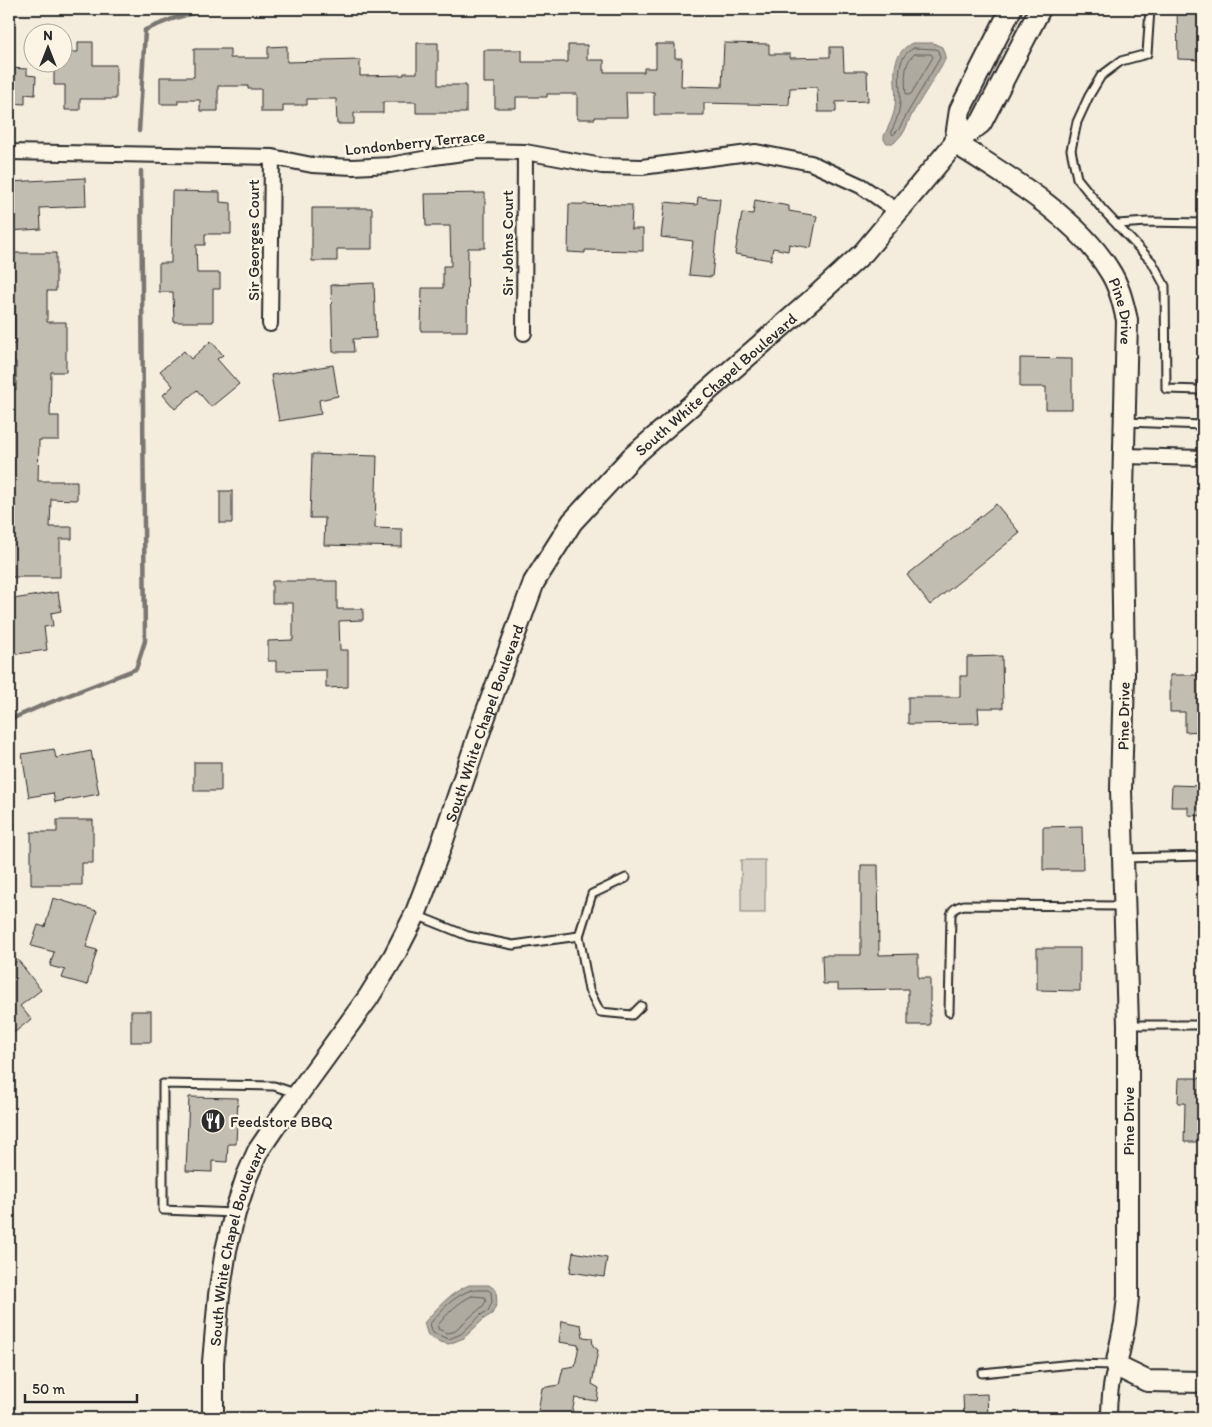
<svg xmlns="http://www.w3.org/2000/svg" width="1212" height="1427" font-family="Itim,sans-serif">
<rect width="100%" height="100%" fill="#f4edde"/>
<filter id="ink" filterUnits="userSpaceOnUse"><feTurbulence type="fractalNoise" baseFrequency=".02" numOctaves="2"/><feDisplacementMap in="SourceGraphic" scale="10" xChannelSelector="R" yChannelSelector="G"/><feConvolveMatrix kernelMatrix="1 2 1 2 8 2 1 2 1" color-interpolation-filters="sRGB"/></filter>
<g filter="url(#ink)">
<!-- green -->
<rect fill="#d6d1c4" stroke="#807e78" x="741" y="860" width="24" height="53"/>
<!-- water -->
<g fill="#afaaa0" stroke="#7a7771">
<path d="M912,43H933L942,47L945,56V60L912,114L904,132L894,143H887L884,140V136C888,127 894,117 895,106C898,82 886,57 912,43Z"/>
<path d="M469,1285H489L496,1290L497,1303L492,1314L485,1318L464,1338L449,1344L440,1342L428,1336L424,1323C437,1308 450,1293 469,1285Z"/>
</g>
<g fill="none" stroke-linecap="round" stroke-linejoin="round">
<!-- shore -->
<g stroke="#605e5a" stroke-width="1">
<path d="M914,48L936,49L938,51L940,58L908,112L899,129L893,135L891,132C894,125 898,118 899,110C904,89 890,59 914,48Z"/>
<path d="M915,54H931L933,57L911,94L909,95L906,94C905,81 903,61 915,54Z"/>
<path d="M471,1290H488L491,1292L492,1302L488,1311L482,1314L461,1334L449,1339L433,1333L430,1324C441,1310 454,1296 471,1290Z"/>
<path d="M472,1296L485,1297L486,1301L483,1306L453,1332L447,1333L438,1329V1325C447,1314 458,1302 472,1296Z"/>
</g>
<!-- stream -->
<g stroke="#7a7771" stroke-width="4.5">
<polyline points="139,131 145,30 172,19 206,9"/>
<polyline points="9,720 41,706 136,669 145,641 141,171"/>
</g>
</g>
<!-- building -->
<g fill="#c2bdb1" stroke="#2b2b2b">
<polygon points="1185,9 1203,9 1203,60 1178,59 1177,10 1185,10"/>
<polygon points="78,42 93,42 93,65 116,65 116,99 80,99 80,110 65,110 65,85 54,85 54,62 62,62 62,52 78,52"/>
<polygon points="417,43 438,43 438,85 466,85 466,113 416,113 416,102 383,102 383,113 354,113 354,124 337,124 336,99 307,99 307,105 283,105 283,112 261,112 261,89 248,89 248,86 218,86 218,111 200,111 200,100 178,100 178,104 160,104 160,77 194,77 194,49 230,49 230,58 268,58 268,47 287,46 287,62 360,60 360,76 404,75 404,73 417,73"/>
<polygon points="724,43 769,44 769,54 790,54 790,58 830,57 830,47 843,47 844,71 867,71 868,101 836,102 836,112 818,112 817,87 790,88 789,105 704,103 704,115 654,115 654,92 626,92 627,117 595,117 595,119 577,119 577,94 547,94 547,97 516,97 516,108 495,108 495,83 484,83 484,50 522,50 522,62 568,62 568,45 587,45 587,60 604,60 604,72 644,72 644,68 656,68 656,44 675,44 675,58 682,58 681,86 722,87"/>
<polygon points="9,68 27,69 27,75 36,76 35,95 25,94 25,104 9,103"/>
<polygon points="85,178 86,206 40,208 41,229 9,231 9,182"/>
<polygon points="172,191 220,192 220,202 231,203 231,234 205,234 205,245 196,245 197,273 220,273 220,289 213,289 213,322 174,322 173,292 159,292 159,263 171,263"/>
<polygon points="485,193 485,248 468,248 467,331 421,331 422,288 443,288 443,266 451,266 450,226 426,226 425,194"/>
<polygon points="698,197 720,199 712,277 689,275 693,241 661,237 665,202 697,205"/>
<polygon points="755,200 789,206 789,211 817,216 811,248 789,244 788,251 773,248 771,260 735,254 742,213 753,214"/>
<polygon points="569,204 632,205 631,229 643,229 643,251 585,250 585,253 568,252"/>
<polygon points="312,208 372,208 372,249 337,249 337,261 312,261"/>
<polygon points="9,253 56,253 56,291 47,291 47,322 66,322 66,372 51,372 50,416 59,416 59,440 39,440 38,481 77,481 77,500 51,499 50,527 72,527 72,539 60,539 60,577 11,577 11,565 9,565 9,399 10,399 10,390 16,390 16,362 9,362 9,344 15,344 15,303 9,303"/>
<polygon points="374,283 376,338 353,339 354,352 333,352 331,285"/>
<polygon points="211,341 223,355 217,359 239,384 211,407 197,390 175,409 163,395 173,386 160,371 184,351 191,359"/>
<polygon points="1020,358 1072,359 1072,409 1046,409 1046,387 1020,387"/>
<polygon points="333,365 338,396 319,400 321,414 279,421 271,375"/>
<polygon points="312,454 377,456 375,528 402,529 402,547 324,545 325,518 310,518"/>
<rect x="220" y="491" width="12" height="32"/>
<polygon points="996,504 1020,533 930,605 907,575"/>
<polygon points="272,581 337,581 337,609 363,609 363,620 339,621 340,650 348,650 348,687 326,688 326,670 276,671 276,661 268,661 268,641 293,640 293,603 272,603"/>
<polygon points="58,592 61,611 51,613 53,626 44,627 47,650 9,655 9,608 14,608 13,599"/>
<polygon points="1002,656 1003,708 978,708 979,723 908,724 908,697 960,697 960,676 967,676 967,657"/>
<polygon points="1170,675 1202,675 1202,731 1185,732 1185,712 1170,712"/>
<polygon points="54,749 56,758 91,751 99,794 55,802 53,793 29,797 22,754"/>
<rect x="194" y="762" width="27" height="29"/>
<polygon points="1172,785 1203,786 1203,816 1188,815 1188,807 1171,807"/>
<polygon points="57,820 93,820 93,863 82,863 82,885 31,885 31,832 57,832"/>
<polygon points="1082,826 1083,870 1043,870 1043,827"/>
<polygon points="861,865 878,865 879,955 918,954 918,978 930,978 930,1025 908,1025 908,989 838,990 838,984 823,984 822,955 861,955"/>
<polygon points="53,898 97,911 86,947 97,950 87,985 62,978 65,970 50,966 54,952 31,946 38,925 45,927"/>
<polygon points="1037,948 1080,948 1080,991 1037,990"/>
<polygon points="18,960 41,990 20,1006 31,1019 9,1037 9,968"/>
<rect x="131" y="1011" width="20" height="31"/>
<polygon points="1179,1078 1203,1078 1203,1142 1184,1142 1185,1103 1178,1103"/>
<polygon points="189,1097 238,1098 236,1144 228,1144 227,1162 212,1161 212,1172 186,1171"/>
<polygon points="573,1252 607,1258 604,1277 570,1272"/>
<polygon points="562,1321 581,1325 583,1337 592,1338 593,1346 598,1350 592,1384 599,1388 597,1401 575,1398 571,1418 537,1418 542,1388 559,1385 563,1368 575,1366 579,1345 559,1342"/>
<polygon points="987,1394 988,1418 964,1418 963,1395"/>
</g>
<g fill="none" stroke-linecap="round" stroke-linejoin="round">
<defs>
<g id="lane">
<polyline points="1150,9 1147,54 1121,61 1101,76 1089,96 1077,122 1071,150 1077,178 1102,209 1152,262 1165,286 1166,389 1203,390"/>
<polyline points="1117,224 1148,222 1203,223"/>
<polyline points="1126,422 1203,425"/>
<polyline points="1124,858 1203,856"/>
<polyline points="626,878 592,894 579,936 589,990 600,1012 632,1015 641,1006"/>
<polyline points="416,915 468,936 513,945 579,936"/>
<path d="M949,1012L951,915C953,908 957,907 964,905L1123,906"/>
<polyline points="1131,1025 1203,1025"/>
<polyline points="234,1213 163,1210 163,1084 274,1086 295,1093"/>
<polyline points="982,1373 1073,1364 1114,1365"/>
</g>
<g id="street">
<polyline points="9,152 272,157 312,165 353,167 390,165 434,157 478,151 525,152 602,166 642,167 756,152 811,163 861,186 899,212"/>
<polyline points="270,324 272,157"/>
<polyline points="524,333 525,152"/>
<polyline points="1124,456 1203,458"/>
<path d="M1109,1418C1109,1400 1110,1383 1116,1366"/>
</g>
<g id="secondary">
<path id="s1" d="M955,143C1007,176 1077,217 1109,270C1119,285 1123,303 1127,320L1122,535L1124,675L1121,790L1128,1025V1297L1125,1323L1116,1366L1147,1381L1203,1382"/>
<polyline points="955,143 960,110 1011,9"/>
<path id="s2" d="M213,1418V1362L219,1295L226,1250L235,1213L247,1176L258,1151L277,1123L368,998L394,956L415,915L440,849L484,719L534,582L572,522L632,457L813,299L864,252L955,143L981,123L1040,9"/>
</g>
</defs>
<!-- lane casing -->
<use href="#lane" stroke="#2b2b2b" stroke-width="11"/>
<!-- street casing -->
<use href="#street" stroke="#2b2b2b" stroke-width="18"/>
<!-- secondary casing -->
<use href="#secondary" stroke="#2b2b2b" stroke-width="24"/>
<!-- lane -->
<use href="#lane" stroke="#fcf5e5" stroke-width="7"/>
<!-- street -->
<use href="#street" stroke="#fcf5e5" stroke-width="14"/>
<!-- secondary -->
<use href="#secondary" stroke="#fcf5e5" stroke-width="20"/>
</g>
</g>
<!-- icons -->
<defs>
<symbol id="restaurant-disc" viewBox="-11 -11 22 22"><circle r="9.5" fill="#2b2b2b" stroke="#fcf5e5"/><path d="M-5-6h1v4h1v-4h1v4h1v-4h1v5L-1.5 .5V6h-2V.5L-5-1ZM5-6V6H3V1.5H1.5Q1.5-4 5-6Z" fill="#fff"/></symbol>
</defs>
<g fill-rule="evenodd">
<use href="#restaurant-disc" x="199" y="1107" width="28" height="28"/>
</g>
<g text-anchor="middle" stroke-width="5" stroke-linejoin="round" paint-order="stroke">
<!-- street labels -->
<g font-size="16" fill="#2b2b2b" stroke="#fcf5e5">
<text transform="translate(415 142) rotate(-6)" y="6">Londonberry Terrace</text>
<text transform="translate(253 240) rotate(-90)" y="6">Sir Georges Court</text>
<text transform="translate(507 243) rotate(-90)" y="6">Sir Johns Court</text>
<text dy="6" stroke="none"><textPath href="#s1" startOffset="245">Pine Drive</textPath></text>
<text dy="6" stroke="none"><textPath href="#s2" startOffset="1181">South White Chapel Boulevard</textPath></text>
<text transform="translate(1123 716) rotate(-89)" y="6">Pine Drive</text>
<text dy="6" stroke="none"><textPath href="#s2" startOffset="761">South White Chapel Boulevard</textPath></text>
<text transform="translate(1128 1121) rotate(-90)" y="6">Pine Drive</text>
<text dy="6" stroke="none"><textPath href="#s2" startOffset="176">South White Chapel Boulevard</textPath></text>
</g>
<!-- poi labels -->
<g font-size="16" fill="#2b2b2b" stroke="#fcf5e5" text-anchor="start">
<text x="230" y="1127">Feedstore BBQ</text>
</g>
</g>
<!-- margin -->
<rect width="1212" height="1427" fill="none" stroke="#fcf5e5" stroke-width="30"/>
<rect x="15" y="15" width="1182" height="1397" fill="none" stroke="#2b2b2b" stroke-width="2" filter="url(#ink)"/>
<!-- north arrow -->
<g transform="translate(48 48)"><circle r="24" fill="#fcf5e5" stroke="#a8a49b"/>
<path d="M0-4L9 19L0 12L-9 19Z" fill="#2b2b2b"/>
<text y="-8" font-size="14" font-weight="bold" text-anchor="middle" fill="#2b2b2b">N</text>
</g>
<!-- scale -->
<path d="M25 1394v8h112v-8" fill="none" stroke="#2b2b2b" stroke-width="2.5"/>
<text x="32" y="1394" font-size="15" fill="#2b2b2b" stroke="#fcf5e5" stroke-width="4" paint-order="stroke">50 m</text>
</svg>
